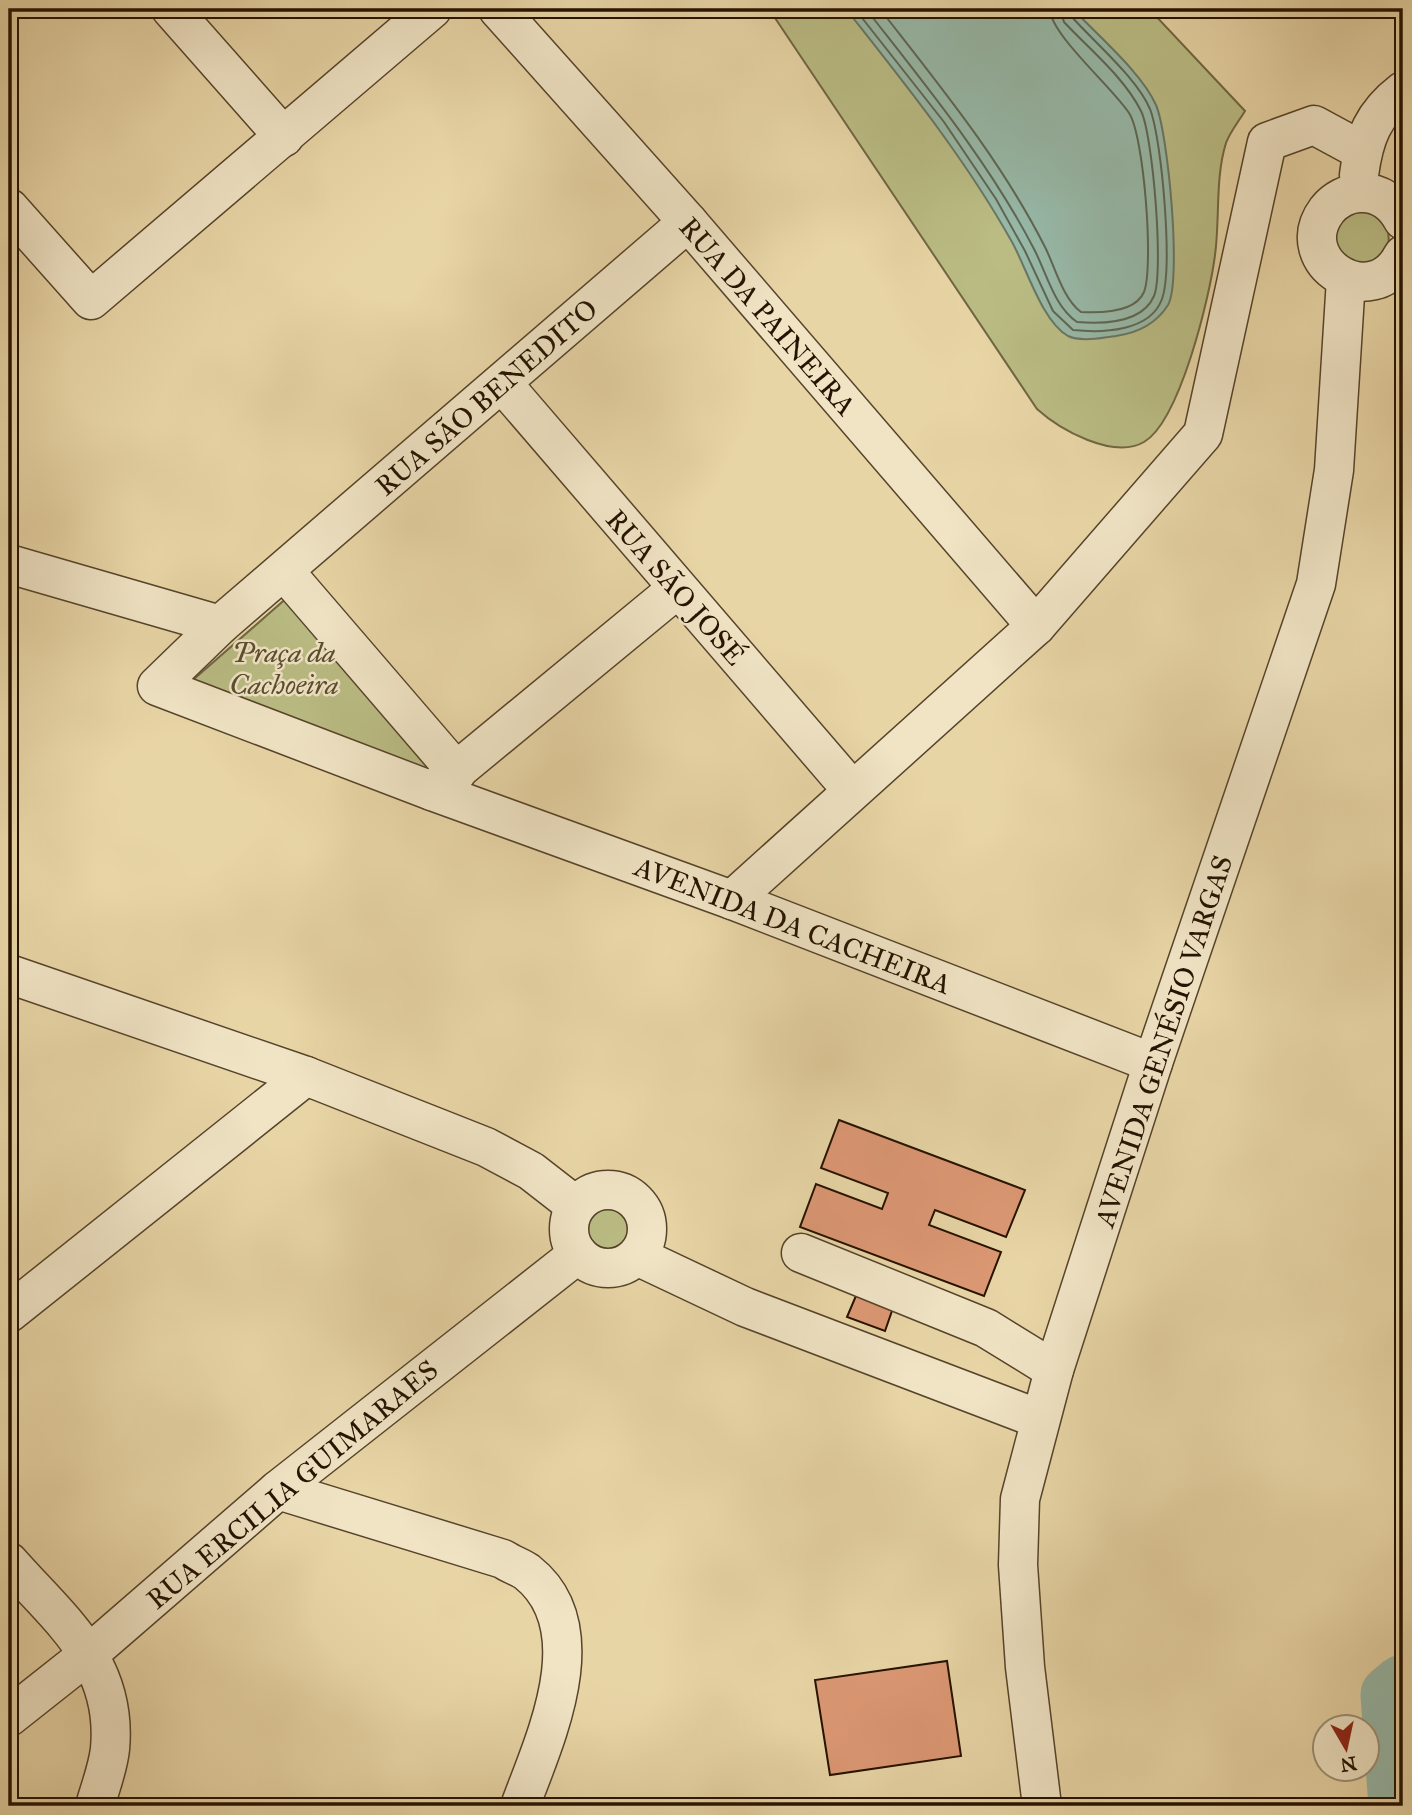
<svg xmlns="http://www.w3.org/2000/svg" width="1412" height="1815" font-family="'IM FELL Great Primer',serif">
<rect width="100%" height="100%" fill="#e8d5a6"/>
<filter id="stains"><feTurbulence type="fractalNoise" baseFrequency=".00286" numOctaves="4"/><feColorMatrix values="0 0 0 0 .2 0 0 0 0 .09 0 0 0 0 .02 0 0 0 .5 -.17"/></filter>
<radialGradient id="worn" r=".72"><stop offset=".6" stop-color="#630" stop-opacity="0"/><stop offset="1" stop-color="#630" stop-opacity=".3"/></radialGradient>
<!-- green -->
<g fill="#babc84" stroke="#706742" stroke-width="2">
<path d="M769,9H1156L1152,12L1245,111C1239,121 1230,132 1226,143C1215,178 1220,219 1215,255C1210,296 1180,421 1144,442C1113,460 1059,429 1037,409Z"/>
<polygon points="1371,209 1388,224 1389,248 1374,265 1340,260 1332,227 1338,217"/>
<polygon points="289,596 434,762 423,776 186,686"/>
<circle cx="608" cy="1229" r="20"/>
</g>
<!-- water -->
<path fill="#97b9a8" stroke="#697665" stroke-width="2" d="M846,9H1073C1098,36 1142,73 1156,105C1168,133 1182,281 1168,305C1156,324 1137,333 1116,336C1103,338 1080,342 1068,336C1042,321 1027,269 1012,242C965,158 905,84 846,9Z"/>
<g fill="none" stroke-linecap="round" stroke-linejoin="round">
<!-- shore -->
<g stroke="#5e6654" stroke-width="2">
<path d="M855,9L944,122L996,199L1025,251L1053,311L1073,330C1102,333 1150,332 1162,299C1173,268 1162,140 1150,109C1137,78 1094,42 1071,16L1069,9"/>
<path d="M866,9C926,86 989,162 1034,249C1047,274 1054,306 1077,322C1102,324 1142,324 1154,296C1164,273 1153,135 1141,111C1124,77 1089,49 1064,22L1060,9"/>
<path d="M880,9C939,85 1001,160 1045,247C1055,267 1063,299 1081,312C1100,313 1135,313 1144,292C1154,267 1144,135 1129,113C1112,87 1050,34 1050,9"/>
</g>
<!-- river -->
<polyline stroke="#97b9a8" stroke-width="61" points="1399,1806 1391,1695 1403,1685"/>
</g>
<!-- building -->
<g fill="#dc9874" stroke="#251200" stroke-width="2">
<polygon points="839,1120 1025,1190 1006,1237 935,1210 929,1225 1001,1252 984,1296 800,1227 816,1184 882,1209 888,1193 821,1168"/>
<polygon points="858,1291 894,1305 885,1331 847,1317"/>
<polygon points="947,1661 961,1756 830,1775 815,1680"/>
</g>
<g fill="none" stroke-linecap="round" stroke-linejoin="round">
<defs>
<g id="minor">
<polyline points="171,9 284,137"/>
<polyline points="498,9 688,222 1036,626"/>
<path d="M1359,175C1364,137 1373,114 1403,91"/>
<polyline points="9,208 91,300 432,9"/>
<path d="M1403,220C1394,203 1380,192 1360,193C1348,193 1335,200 1327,210C1288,262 1373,315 1403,255"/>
<polyline points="688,222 220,625 157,686 432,791 732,900 1153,1063"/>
<polyline points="502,383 852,790"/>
<polyline points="9,564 220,625"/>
<polyline points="285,572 457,772"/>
<polyline points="432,791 677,589"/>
<polyline points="732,900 1036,626 1203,434 1267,142 1314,125 1362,151"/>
<polyline points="9,974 306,1076 486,1147 531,1171 576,1206"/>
<circle cx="608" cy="1229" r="39"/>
<polyline points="801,1253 986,1328 1054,1370"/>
<polyline points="637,1256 745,1307 1039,1419"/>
<polyline points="9,1313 306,1076"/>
<path d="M278,1490L503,1559C510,1564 520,1567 527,1572C598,1628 544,1741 520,1806"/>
<path d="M9,1562C61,1621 118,1663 110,1749C108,1768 100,1788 95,1806"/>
<polyline points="9,1717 90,1653 278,1490 578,1254"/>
<polyline points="1042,1806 1025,1667 1018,1565 1020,1499 1054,1370 1153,1063 1316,584 1334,470 1346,279"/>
</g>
</defs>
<!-- minor casing -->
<use href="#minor" stroke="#56432a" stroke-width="41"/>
<!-- minor -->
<use href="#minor" stroke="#f0e4c5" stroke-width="38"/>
</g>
<g text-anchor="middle" stroke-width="5" stroke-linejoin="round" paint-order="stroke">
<!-- street labels -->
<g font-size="28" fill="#251200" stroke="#f0e4c5">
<text transform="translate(768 316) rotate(49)" y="10">RUA DA PAINEIRA</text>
<text transform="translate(486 397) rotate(-41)" y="10">RUA SÃO BENEDITO</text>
<text transform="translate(676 587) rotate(49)" y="10">RUA SÃO JOSÉ</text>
<text transform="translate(793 925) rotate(21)" y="10">AVENIDA DA CACHEIRA</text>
<text transform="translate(1163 1041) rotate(-72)" y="10">AVENIDA GENÉSIO VARGAS</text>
<text transform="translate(292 1484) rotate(-40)" y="10">RUA ERCILIA GUIMARAES</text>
</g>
<!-- park labels -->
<g font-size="28" font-style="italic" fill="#594e2e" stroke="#f0e4c5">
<text x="284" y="662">Praça da<tspan x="284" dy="32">Cachoeira</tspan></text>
</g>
</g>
<!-- margin -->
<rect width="1412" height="1815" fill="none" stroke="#e8d5a6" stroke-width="35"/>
<rect x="10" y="10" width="1391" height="1794" fill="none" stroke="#251200" stroke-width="3.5"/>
<rect x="18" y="18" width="1377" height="1780" fill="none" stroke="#251200" stroke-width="2"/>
<!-- north arrow -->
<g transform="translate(1346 1748) rotate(171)"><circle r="33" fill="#f0e4c5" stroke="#9f9076" stroke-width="2"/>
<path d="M0-5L12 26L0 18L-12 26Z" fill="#8f2418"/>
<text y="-10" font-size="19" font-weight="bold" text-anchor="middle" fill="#251200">N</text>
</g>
<rect width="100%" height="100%" filter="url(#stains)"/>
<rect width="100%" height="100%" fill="url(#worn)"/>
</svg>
